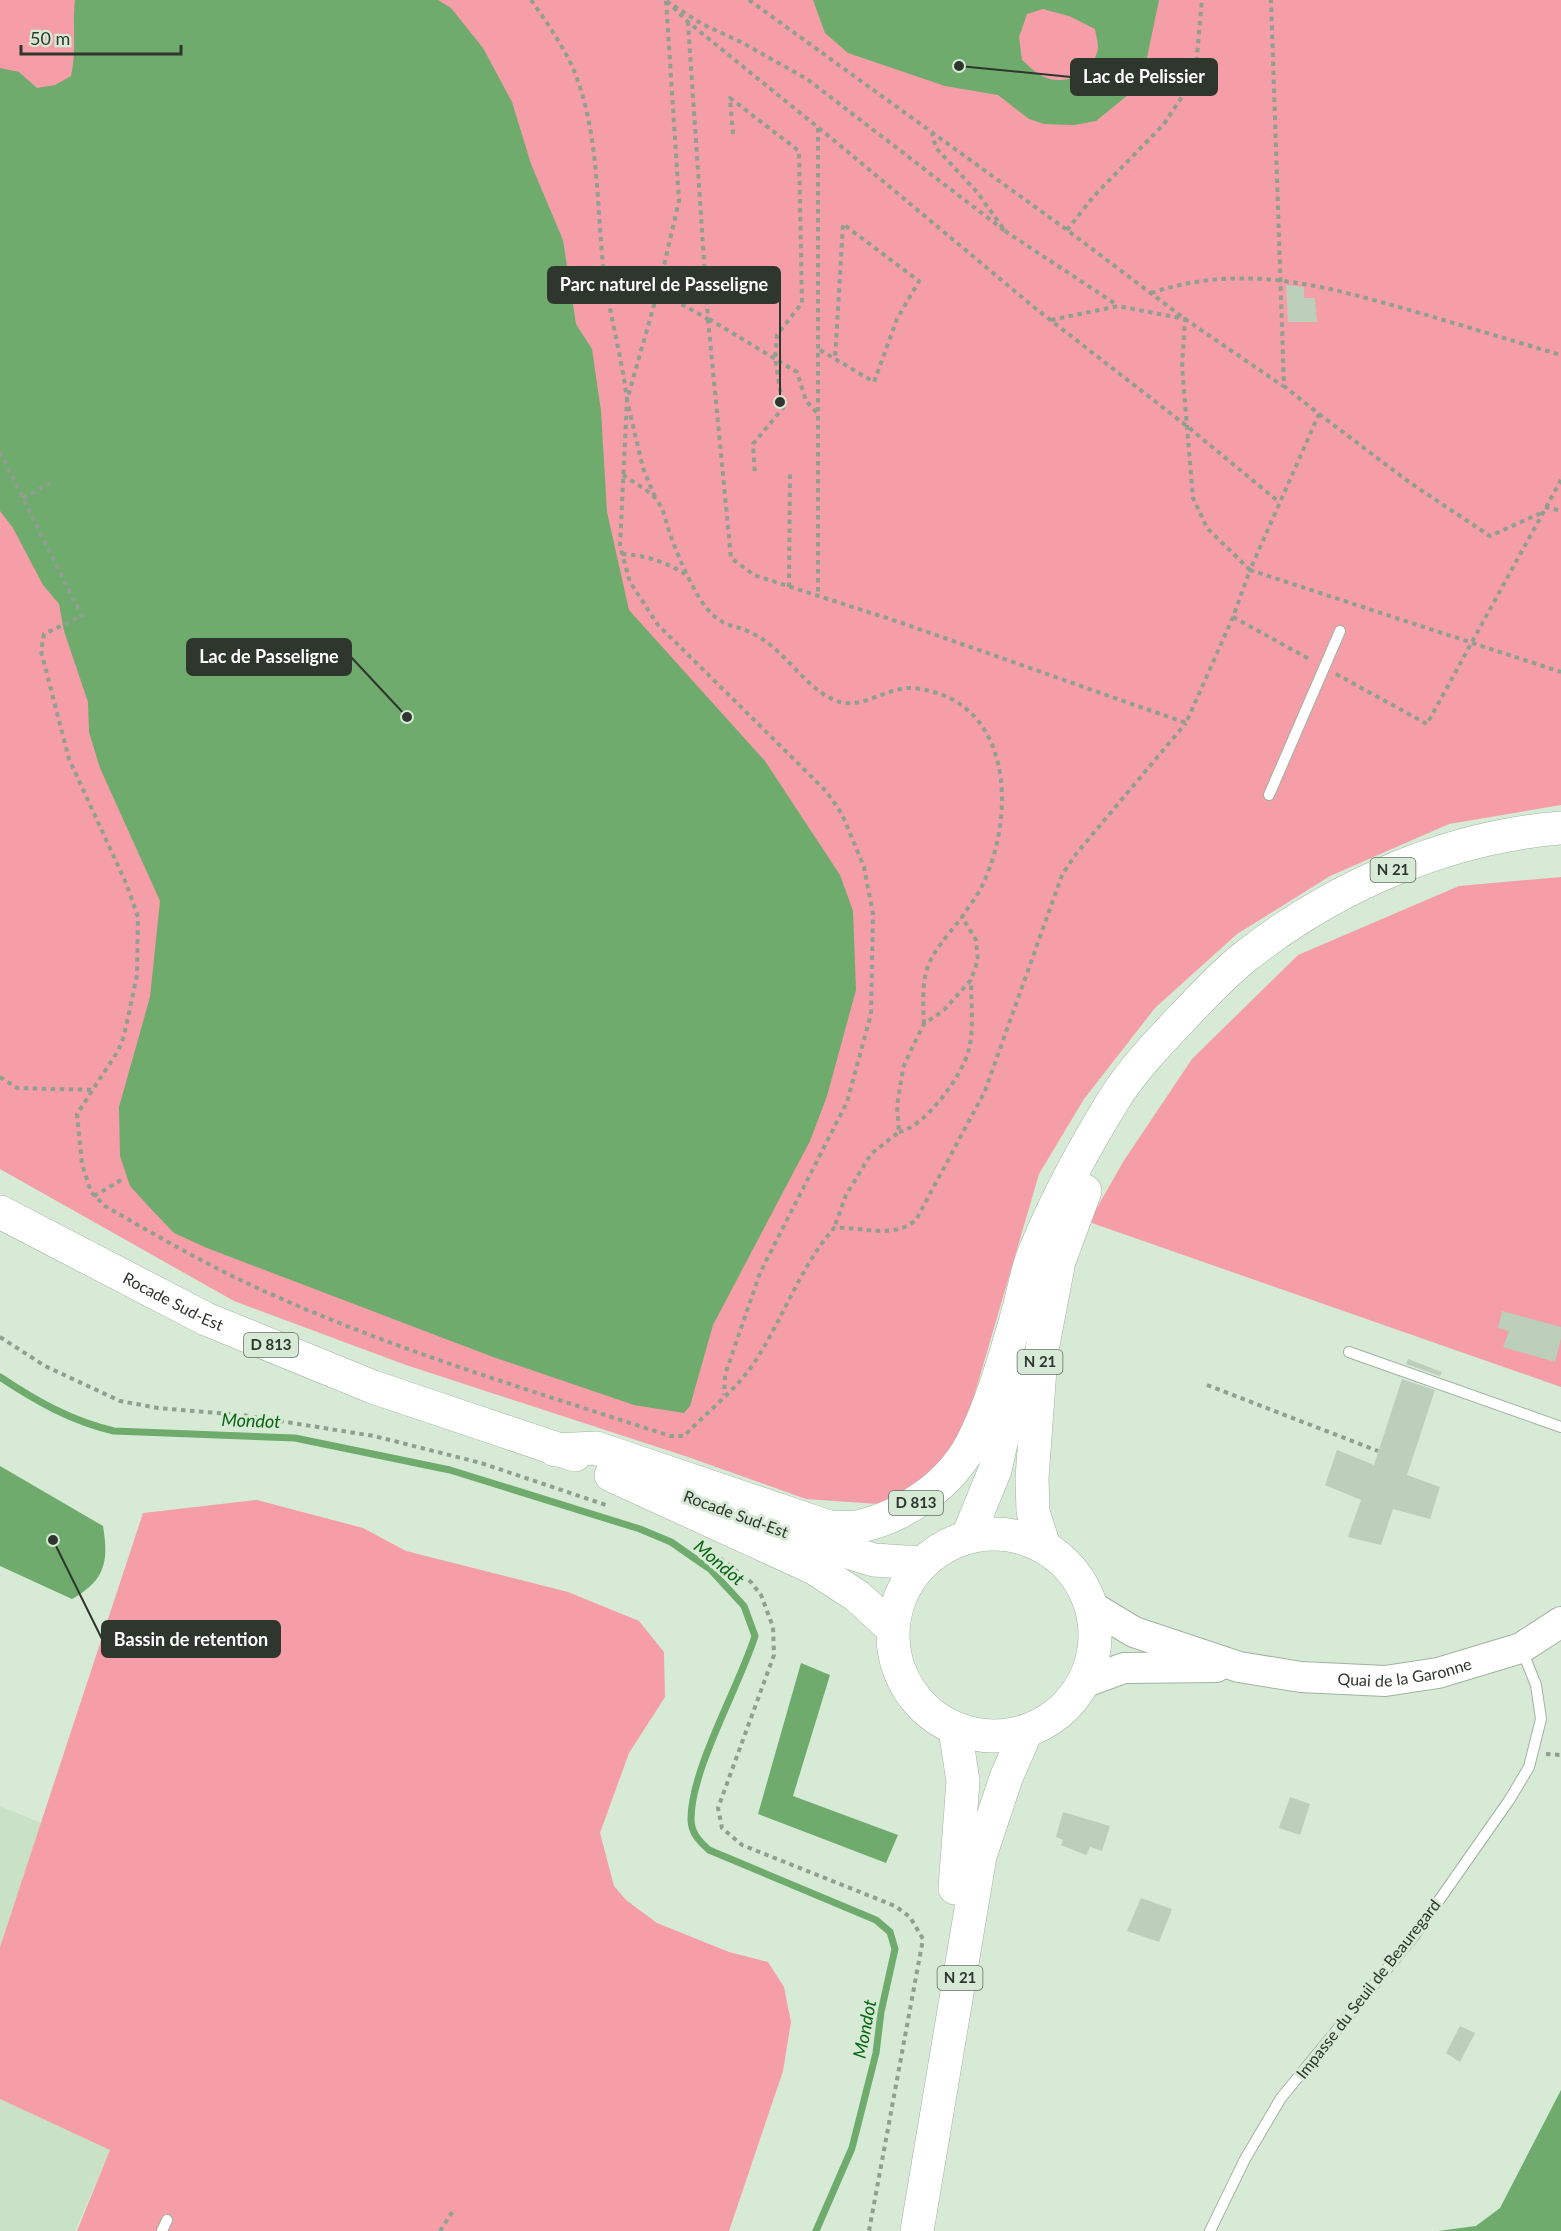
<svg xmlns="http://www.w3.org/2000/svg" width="1561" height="2231" font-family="Lato,sans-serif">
<rect width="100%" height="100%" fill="#d7ead6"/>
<!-- built -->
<g fill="#c9e1c7">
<polygon points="0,1806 41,1823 0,1947"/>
<polygon points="0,2099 110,2150 75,2231 0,2231"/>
</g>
<!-- green -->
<g fill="#f59ea7">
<polygon points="0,0 1561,0 1561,805 1449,824 1330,876 1237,934 1155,1008 1084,1099 1039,1174 967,1420 936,1476 878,1504 806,1499 688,1457 406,1365 234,1301 0,1169"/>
<polygon points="1561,877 1561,1387 1089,1222 1123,1162 1192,1059 1298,955 1459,886"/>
<polygon points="257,1500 363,1528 406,1551 568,1592 639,1621 664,1652 665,1697 629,1753 600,1833 614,1886 626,1900 657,1923 729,1952 768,1962 784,1987 791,2022 783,2071 729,2231 77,2231 110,2150 0,2099 0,1947 143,1513"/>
</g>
<!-- water -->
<g fill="#6eab6d" fill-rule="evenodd">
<path d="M75,0H438L451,8L483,48L512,102L531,164L563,240L576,324L592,349L601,411L607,512L629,610L765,761L840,875L853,911L856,990L827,1096L810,1141L713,1325L690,1406L684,1413L634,1405L493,1357L207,1248L174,1233L152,1210L130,1186L120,1156L119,1107L150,997L160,901L100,768L89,732L88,702L64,631L59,604L43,585L13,528L0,511V68L19,72L37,88L55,85L71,76C77,50 72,26 75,0Z"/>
<path d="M813,0H1159L1144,72L1134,90L1096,121L1074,125L1044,124L1029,119L998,95L945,86L848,53L825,33ZM1043,9L1069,16L1095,29C1096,35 1098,42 1098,48C1095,71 1066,87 1044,77C1036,74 1028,65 1022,60L1019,37L1027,14Z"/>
<path d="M0,1466L103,1526C109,1562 105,1580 72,1599L0,1566Z"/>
<polygon points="801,1663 830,1675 793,1796 898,1835 886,1863 758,1814"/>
<polygon points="1561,2090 1561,2231 1438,2231 1476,2226 1500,2208"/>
</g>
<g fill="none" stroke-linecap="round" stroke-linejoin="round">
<!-- stream -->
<path stroke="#6eab6d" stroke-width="7" d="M0,1377C36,1401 71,1421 114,1431L295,1438L450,1470L640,1529L671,1542L710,1569L744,1606L755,1636C739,1687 691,1769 691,1819C691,1833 699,1841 709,1850L876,1920L890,1932L895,1949L881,2012L876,2053L852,2148L816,2231"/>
</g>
<!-- building -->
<g fill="#bccfbb">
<polygon points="1286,285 1304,287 1304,298 1315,298 1317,322 1288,322"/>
<polygon points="1502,1311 1561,1327 1561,1338 1555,1362 1503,1347 1509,1331 1498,1328"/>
<polygon points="1408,1359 1442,1372 1440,1376 1406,1364"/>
<polygon points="1402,1379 1435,1390 1407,1475 1440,1487 1430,1519 1393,1509 1381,1545 1348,1537 1361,1500 1325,1485 1337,1450 1374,1465"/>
<polygon points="1290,1797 1310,1804 1300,1835 1279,1828"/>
<polygon points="1063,1812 1110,1826 1102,1851 1090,1847 1086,1855 1061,1845 1063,1840 1056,1837"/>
<polygon points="1141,1898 1172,1909 1159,1942 1127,1931"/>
<polygon points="1460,2026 1475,2033 1460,2062 1446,2053"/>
</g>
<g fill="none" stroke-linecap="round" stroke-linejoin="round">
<defs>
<g id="lane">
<polyline points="1269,795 1340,631"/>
<polyline points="1349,1352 1561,1427"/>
<polyline points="162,2231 167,2220"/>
<polyline points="1210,2231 1245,2159 1281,2098 1414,1936 1510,1799 1529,1767 1541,1719 1536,1685 1522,1650"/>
</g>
<g id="secondary">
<path id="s1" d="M1091,1606L1134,1632L1239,1667L1301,1677L1385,1681L1438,1673L1521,1648L1561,1622"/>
<polyline points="1083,1683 1124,1668 1216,1667"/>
</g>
<g id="primary">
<path id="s2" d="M0,1212L206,1319L373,1387L575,1455"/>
<path d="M555,1450L596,1448L829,1527C839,1527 851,1529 861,1526C905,1516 951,1484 972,1443C993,1402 1006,1353 1019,1309C1024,1290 1027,1269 1035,1251C1056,1200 1084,1148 1113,1101C1132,1070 1158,1043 1183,1017C1203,996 1223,974 1246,956C1335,886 1447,837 1561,828"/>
<polyline points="611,1475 814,1568 857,1596 892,1628"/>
<circle cx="994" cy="1635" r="101"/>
<polyline points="795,1536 874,1560 921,1563"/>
<polyline points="968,1536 995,1470 1016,1375"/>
<polyline points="1044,1546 1033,1512 1032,1478 1041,1355 1059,1261 1085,1191"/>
<polyline points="955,1729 963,1781 955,1888"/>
<polyline points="917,2231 980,1856 1006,1778 1026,1732"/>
</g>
</defs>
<!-- lane casing -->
<use href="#lane" stroke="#a1b3a0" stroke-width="12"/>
<!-- secondary casing -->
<use href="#secondary" stroke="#a1b3a0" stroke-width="32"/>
<!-- primary casing -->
<use href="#primary" stroke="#a1b3a0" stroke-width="34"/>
<!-- path -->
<g stroke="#909f90" stroke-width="4" stroke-dasharray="4.5 4.5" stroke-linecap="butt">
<path d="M531,0C546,21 561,43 572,66C600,130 596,206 604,274C610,316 622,358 627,400L658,291L679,201L666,0"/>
<polyline points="749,0 1067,230 1185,319 1283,386"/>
<polyline points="667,1 688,22 836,142 1035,308 1188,427 1279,502"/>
<polyline points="674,6 702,24 741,42 807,79 1005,231 977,192 936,148 932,134"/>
<polyline points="818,128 818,595"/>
<polyline points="733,134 730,98 799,151 802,303 777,335 775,358 783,408 753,444 755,475"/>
<polyline points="1067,230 1094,196 1164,124 1195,77 1202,0"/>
<polyline points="1005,231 1117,305"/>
<polyline points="658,291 708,319 688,23"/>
<path d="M1151,293C1245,262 1325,286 1416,312C1464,326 1513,341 1561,355"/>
<polyline points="708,319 731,558 754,575 902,623 1186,723 1233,617 1250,570 1561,672"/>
<polyline points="709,319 797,372 806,401 819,415"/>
<polyline points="1051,320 1118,306 1185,319 1182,367 1193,498 1207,528 1250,570 1319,414 1284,386 1271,0"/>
<polyline points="820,350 874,382 897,319 919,281 843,224 835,359"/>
<polyline points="1319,414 1409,482 1490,536 1541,513"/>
<path d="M0,452L82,616L44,634L41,651L69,759L126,883L138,917L137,975L124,1036L118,1051L77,1114L82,1164L91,1192L105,1206C145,1229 186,1253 228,1274C369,1343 521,1387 670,1436H684C707,1412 735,1391 754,1363C783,1319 800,1267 834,1228C863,1226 891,1240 916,1220L985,1091L1062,875L1076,854L1186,723"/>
<path d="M623,475C633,482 648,490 656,499C665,510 666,524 671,537C679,558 696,600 713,615C728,628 735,625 750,632C784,648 803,686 834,700C862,712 886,686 913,688C1013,698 1017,814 982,886C977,897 968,907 962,917L976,940L978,960L971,980L944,1010L924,1024L911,1050L903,1068L897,1106L899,1132L871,1154L846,1195L834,1228"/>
<polyline points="655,497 643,468 627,400 620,546 630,582 658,625 826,791 842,814 864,867 873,914 871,1014 847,1102 760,1273 725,1375 724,1395"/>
<polyline points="23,498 52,482"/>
<polyline points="1545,507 1561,511"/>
<path d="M622,554C645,555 666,562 685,574"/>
<polyline points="789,587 790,472"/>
<polyline points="1233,617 1311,660"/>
<polyline points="1336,674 1427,724 1561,480"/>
<path d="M924,1024C921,965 926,962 962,917"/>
<polyline points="0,1077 17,1088 93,1090"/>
<path d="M899,1132C925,1127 963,1075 969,1049C974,1028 971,1001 971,980"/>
<polyline points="94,1196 123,1179"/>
<polyline points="0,1337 45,1366 120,1401 158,1408 242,1415 374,1436 481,1463 606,1505"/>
<polyline points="1207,1385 1378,1451"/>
<polyline points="713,1553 751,1582 761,1595 773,1627 774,1655 718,1808 722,1828 742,1845 895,1906 910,1917 923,1939 869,2231"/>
<polyline points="1546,1754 1561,1755"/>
<polyline points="440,2231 453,2211"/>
</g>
<!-- lane -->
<use href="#lane" stroke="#fff" stroke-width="10"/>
<!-- secondary -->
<use href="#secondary" stroke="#fff" stroke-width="30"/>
<!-- primary -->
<use href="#primary" stroke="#fff" stroke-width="33"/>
</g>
<g text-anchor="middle" stroke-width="6" stroke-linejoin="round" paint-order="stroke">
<!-- shield labels -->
<g fill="#d7ead6" stroke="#616c60" stroke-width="1.5">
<rect x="1370.5" y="858" width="45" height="24" rx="4.5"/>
<rect x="244" y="1333" width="54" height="24" rx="4.5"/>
<rect x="1017.5" y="1350" width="45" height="24" rx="4.5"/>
<rect x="889" y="1491" width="54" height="24" rx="4.5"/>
<rect x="937.5" y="1966" width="45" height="24" rx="4.5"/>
</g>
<g font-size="15" font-weight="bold" fill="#2e362e">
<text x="1393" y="875">N 21</text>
<text x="271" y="1350">D 813</text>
<text x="1040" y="1367">N 21</text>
<text x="916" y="1508">D 813</text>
<text x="960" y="1983">N 21</text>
</g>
<!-- street labels -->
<g font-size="16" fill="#2e362e" stroke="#d7ead6">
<text dy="6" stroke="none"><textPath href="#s2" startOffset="195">Rocade Sud-Est</textPath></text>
<text transform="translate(736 1514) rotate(20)" y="6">Rocade Sud-Est</text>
<text dy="6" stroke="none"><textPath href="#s1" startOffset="328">Quai de la Garonne</textPath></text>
<text transform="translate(1368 1989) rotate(-52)" y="6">Impasse du Seuil de Beauregard</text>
</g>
<!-- water labels -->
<g font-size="18" font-style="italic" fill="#076512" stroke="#d7ead6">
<text transform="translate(251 1421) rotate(2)" y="6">Mondot</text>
<text transform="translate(719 1563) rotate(40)" y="6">Mondot</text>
<text transform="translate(865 2029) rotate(-79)" y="6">Mondot</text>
</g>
</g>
<!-- callouts -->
<path fill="none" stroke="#2e362e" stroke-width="2" d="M959 66L1071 77M780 402L780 285M407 717L351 657M53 1540L102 1639"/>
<g fill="#2e362e" stroke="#d7ead6" stroke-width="2">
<circle cx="959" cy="66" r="6"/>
<circle cx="780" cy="402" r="6"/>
<circle cx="407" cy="717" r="6"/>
<circle cx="53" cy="1540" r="6"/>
</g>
<g fill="#2e362e" stroke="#2e362e" stroke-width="2">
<rect x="1071" y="59" width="146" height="36" rx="6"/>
<rect x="548" y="267" width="232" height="36" rx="6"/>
<rect x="187" y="639" width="164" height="36" rx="6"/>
<rect x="102" y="1621" width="178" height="36" rx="6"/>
</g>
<g font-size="18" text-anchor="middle" font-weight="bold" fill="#fff">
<text x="1144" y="83">Lac de Pelissier</text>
<text x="664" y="291">Parc naturel de Passeligne</text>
<text x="269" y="663">Lac de Passeligne</text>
<text x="191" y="1646">Bassin de retention</text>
</g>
<!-- scale -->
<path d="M21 45v9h160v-9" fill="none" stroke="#2e362e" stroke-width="3"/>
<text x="30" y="45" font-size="18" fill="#2e362e" stroke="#d7ead6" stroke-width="4.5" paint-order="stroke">50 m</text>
</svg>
